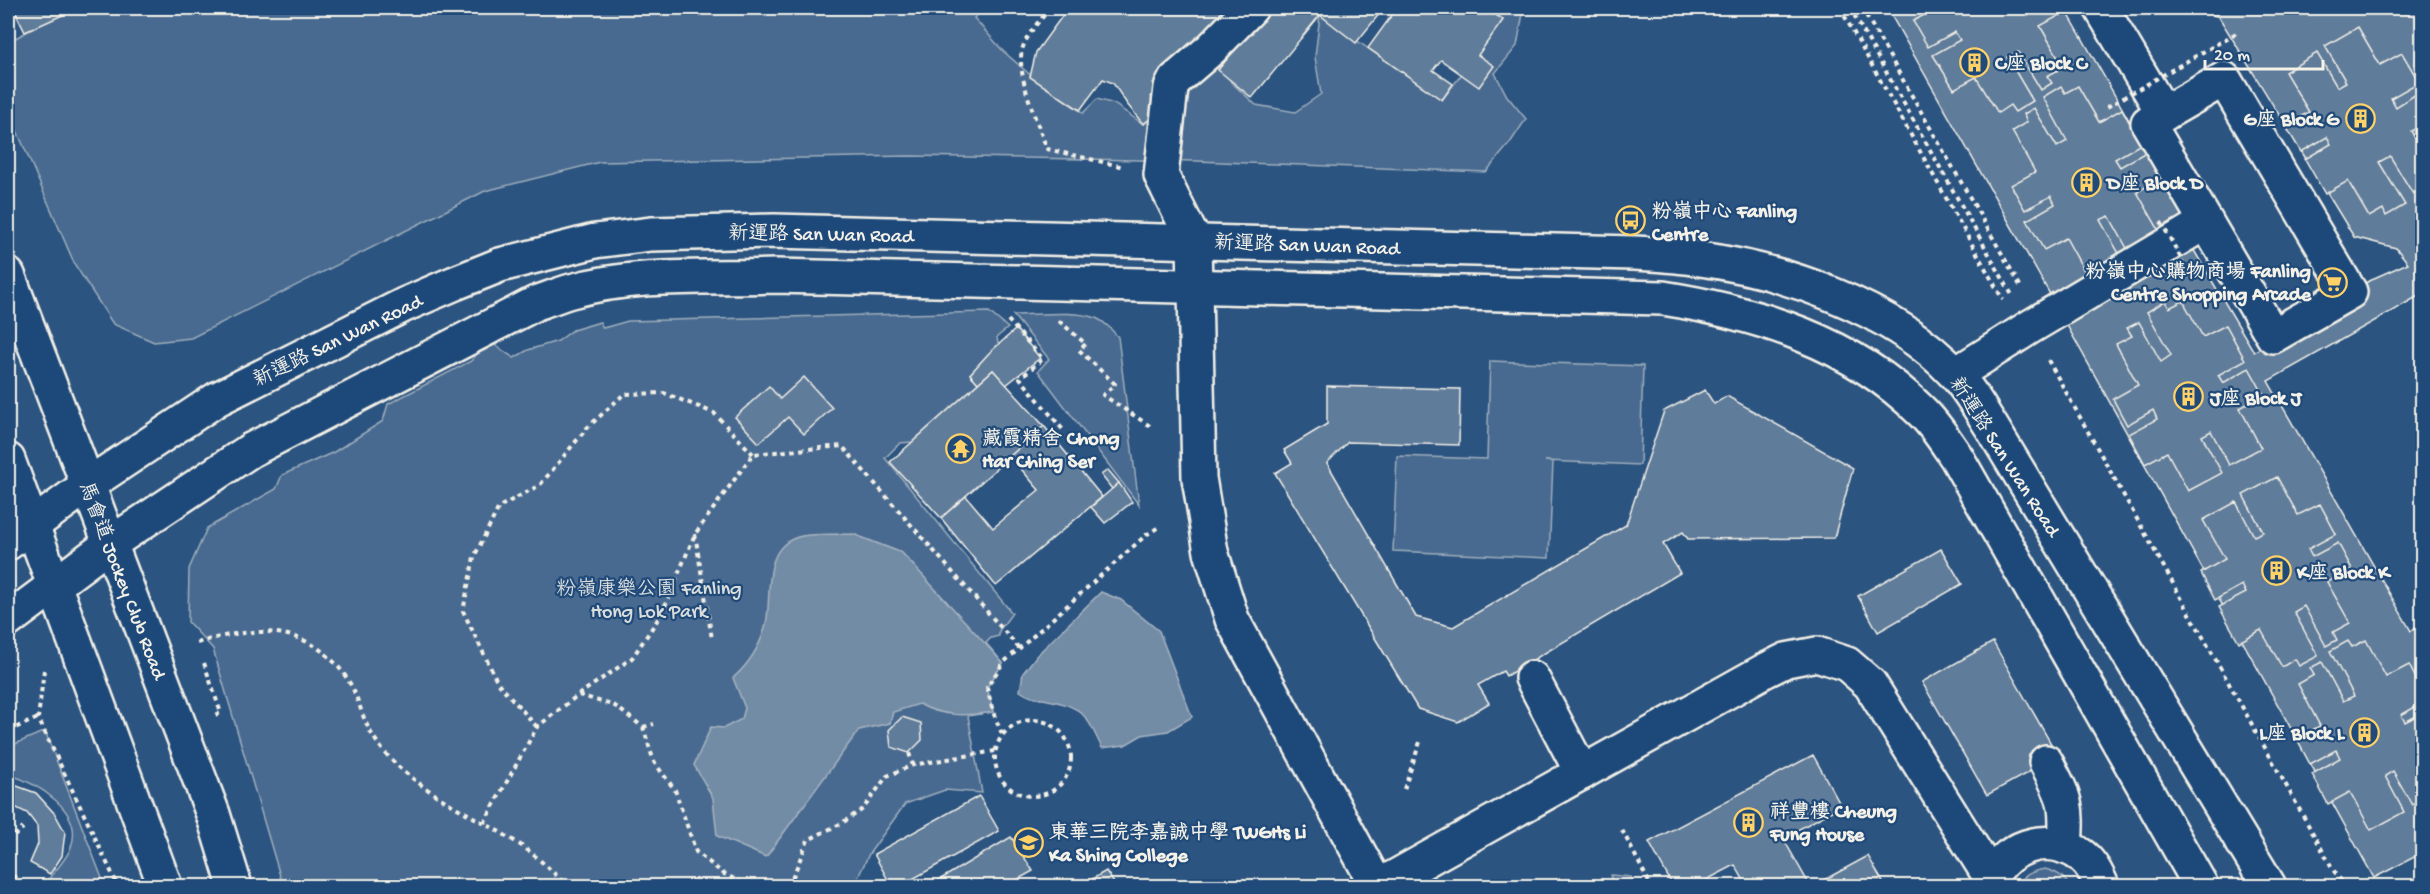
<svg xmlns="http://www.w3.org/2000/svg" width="2430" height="894" font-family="'Gochi Hand','LXGW WenKai TC',sans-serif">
<rect width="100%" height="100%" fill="#2c5481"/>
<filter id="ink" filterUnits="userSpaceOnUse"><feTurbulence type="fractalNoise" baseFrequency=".0167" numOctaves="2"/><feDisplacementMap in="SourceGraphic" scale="12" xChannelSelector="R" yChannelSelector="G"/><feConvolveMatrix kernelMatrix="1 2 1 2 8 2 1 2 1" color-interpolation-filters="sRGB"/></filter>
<g filter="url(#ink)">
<!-- green -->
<g fill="#496b90" stroke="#9eaebc" stroke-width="1.5">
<polygon points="71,8 984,8 974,18 1003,51 1035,79 1083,113 1097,99 1114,104 1143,124 1158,119 1218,55 1231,82 1256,105 1295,112 1321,94 1315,57 1320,15 1442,100 1503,20 1494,8 1524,8 1517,46 1495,73 1507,96 1526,119 1510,143 1486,172 1196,161 909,156 600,162 485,191 191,338 154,342 113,324 75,265 8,110 8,42"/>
<polygon points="989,312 1008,328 997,337 998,344 970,374 978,383 912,442 900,443 885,458 1012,613 999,631 999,636 991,638 986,643 1003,663 987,687 993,712 968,716 982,793 945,790 905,804 869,854 854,886 283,886 213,649 188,622 189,569 207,528 276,489 282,475 334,452 383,421 388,404 471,361 489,341 514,358 528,350 558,341 573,330 600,322 603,328 628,321"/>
<path d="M1013,315C1037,315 1074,310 1096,318C1105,322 1111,329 1118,337L1139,505L1038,371L1049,359Z"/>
<polygon points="1490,361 1643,366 1640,465 1545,461 1553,462 1549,558 1393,551 1397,456 1487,459"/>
<path d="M45,731L105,886H49L46,882C54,872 67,859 71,847C85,810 36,783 8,774V747Z"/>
<path d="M2045,869C2056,872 2064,876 2069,886H2018C2023,875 2032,871 2045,869Z"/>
<polygon points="1611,875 1631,877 1636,886 1597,886 1606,882 1611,883"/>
</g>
<!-- water -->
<g fill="#738ca6" stroke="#a7b4c0" stroke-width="1.5">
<path d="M853,534L902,553L1003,663L987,687L993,712C967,716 942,717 919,704L893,712L890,723L859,730L766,857L717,836L713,798L694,765L711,727L724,728L742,719L745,708L733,678C748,665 759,648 765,628C774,599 758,545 802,536C818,533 836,535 853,534Z"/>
<path d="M1101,592L1121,600L1159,631L1192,717L1168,731L1142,735L1125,745L1102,748C1086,716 1085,707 1048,700C1037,698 1030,698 1020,691L1023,673L1037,655Z"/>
</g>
<!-- building -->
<g fill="#5e7b9a" stroke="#f4f1e8" stroke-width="1.5">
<polygon points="13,8 78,8 25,32"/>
<polygon points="1068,8 1113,8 1117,10 1119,8 1243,8 1160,90 1151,96 1159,112 1143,124 1127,104 1113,83 1103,79 1080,110 1030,77 1036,52"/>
<polygon points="1269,8 1384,8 1356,43 1320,15 1252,98 1218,70"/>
<polygon points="1397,8 1485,8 1503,20 1478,55 1494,66 1479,87 1441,60 1433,70 1453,84 1442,100 1368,48"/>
<polygon points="1887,8 2065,8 2184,217 2051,296"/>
<polygon points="1937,8 2061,8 2064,13 2040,26 2064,67 2047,76 2052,83 2041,90 2018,52 2007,57 2033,101 2015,112 2010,105 1998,113 1976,77 1954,89 1933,55 1960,40 1955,32 1928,47 1913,21"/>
<polygon points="2193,8 2422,8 2422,294 2268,381 2411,631 2422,625 2422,853 2374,878 2064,320 2192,247 2254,352 2372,279 2408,263 2396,248 2354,237 2219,17"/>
<polygon points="2358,27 2380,65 2402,53 2419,82 2391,98 2396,107 2421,91 2422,94 2422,125 2411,131 2422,150 2422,179 2420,181 2422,188 2413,194 2390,156 2379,162 2405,205 2386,216 2383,209 2369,217 2348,181 2325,194 2305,159 2331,144 2327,137 2301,152 2285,125 2309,112 2285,72 2317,53 2337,87 2346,82 2325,46"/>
<polygon points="2061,86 2065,93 2078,86 2099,122 2122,109 2141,144 2115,159 2120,167 2146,152 2161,178 2137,192 2160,232 2128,250 2109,216 2100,220 2121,257 2087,276 2066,238 2044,250 2027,220 2055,204 2051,196 2025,210 2011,185 2035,172 2012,131 2027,122 2024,114 2034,108 2057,147 2067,141 2043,97"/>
<polygon points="2165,301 2169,308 2183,301 2203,337 2226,325 2245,360 2218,375 2223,383 2249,368 2264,395 2240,408 2261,448 2229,465 2211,431 2202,436 2222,473 2188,491 2167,452 2145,464 2129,434 2157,419 2153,410 2127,425 2113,399 2138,385 2116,344 2132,336 2127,328 2139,322 2161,362 2171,355 2147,312"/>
<polygon points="1016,329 1040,358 1006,385 993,370 978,383 970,374 989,353"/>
<polygon points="993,370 1044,426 941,518 890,462"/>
<polygon points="804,377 832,408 804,434 788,417 759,443 735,417 769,386 780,399"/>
<polygon points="1327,386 1460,389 1459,445 1348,442 1327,463 1416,617 1453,627 1626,525 1664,411 1705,390 1714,404 1727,396 1853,468 1834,538 1688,539 1683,532 1663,544 1680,573 1506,676 1503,671 1478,685 1489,703 1458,722 1418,709 1275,473 1292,463 1284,450 1327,424"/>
<polygon points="1044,426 1102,497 996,586 941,518 966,496 993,528 1039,490 1010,456"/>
<polygon points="1108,470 1119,483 1112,489 1101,475"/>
<polygon points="2277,477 2298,515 2320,504 2336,534 2308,549 2312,557 2338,543 2352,569 2327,582 2350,623 2333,632 2337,640 2326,646 2304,606 2294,612 2318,656 2299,666 2295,659 2282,667 2261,630 2239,642 2219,607 2246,593 2242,585 2215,600 2201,573 2225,559 2203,520 2236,502 2254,536 2263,532 2243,495"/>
<polygon points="1119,483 1132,502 1105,523 1091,507"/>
<polygon points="1941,549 1962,584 1878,632 1858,596"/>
<polygon points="2366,640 2386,677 2409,665 2422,690 2422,703 2401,715 2405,722 2422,713 2422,800 2412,805 2393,771 2385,776 2404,812 2371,830 2350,792 2328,804 2312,774 2340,758 2336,750 2310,764 2296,738 2320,726 2298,684 2314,675 2310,668 2322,662 2343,701 2354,696 2330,651 2348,641 2352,647"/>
<polygon points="1993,642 2058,756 1987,795 1922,682"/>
<polygon points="902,717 921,723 922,740 909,753 891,747 889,730"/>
<polygon points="1813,755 1841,806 1783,838 1810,886 1747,886 1735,865 1695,886 1673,886 1649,842"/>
<polygon points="8,786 17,786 36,793 55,814 65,832 62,856 50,874 30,863 38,844 37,826 27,813 13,806 8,808"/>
<polygon points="979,796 999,831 900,886 876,886 888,880 874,854"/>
<polygon points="1011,837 1033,871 1006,886 929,886"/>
<polygon points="1868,856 1885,886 1813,886"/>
<polygon points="1106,871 1116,886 1080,886"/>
</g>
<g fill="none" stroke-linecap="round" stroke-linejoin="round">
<defs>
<g id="minor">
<polyline points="1251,8 1211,49 1175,80 1171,88 1161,175 1194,241 1199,478 1211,552 1232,619 1377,886"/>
<polyline points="2101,8 2164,114"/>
<polygon points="2224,79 2350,292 2273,336 2148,123"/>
<polyline points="1956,374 2030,327 2206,222"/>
<path d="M8,543L89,484L217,399L404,305L455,283L500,265L595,241L651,234L774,231L1634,253C1654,254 1673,255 1693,258C1781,269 1893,307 1955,374C1969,389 1980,409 1991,426L2269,886"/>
<path d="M8,620L111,543L251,450L536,303C548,299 560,294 571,291C635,273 710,278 776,276L1663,298C1757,313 1852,342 1921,411C1935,424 1946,442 1957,458L2201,886"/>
<polyline points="1532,678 1582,773"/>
<path d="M2046,762C2066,800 2068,804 2065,847"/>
<polyline points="1379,886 1764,671 1786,660 1817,654 1847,664 1870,684 1991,878"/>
<path d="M1988,886C2000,847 2049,830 2082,856C2092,864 2097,875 2102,886"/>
</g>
<g id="major">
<polyline points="8,275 213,814 235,886"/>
<polyline points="8,460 165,886"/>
</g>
</defs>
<!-- minor casing -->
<use href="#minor" stroke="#f4f1e8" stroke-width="38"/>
<!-- major casing -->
<use href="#major" stroke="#f4f1e8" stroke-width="38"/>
<!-- path -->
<g stroke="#f4f1e8" stroke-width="4" stroke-dasharray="4.5 4.5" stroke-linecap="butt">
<path d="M1050,8C1040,21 1027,33 1022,50C1016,75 1038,124 1047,149L1124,167"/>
<polyline points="1840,8 2003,300"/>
<polyline points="1850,8 2012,295"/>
<polyline points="1862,8 2022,289"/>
<polyline points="1008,320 1043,359 1020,378 1064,431"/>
<polyline points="1059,321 1086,344 1079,350 1115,384 1103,395 1153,428"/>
<polyline points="2048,360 2334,871 2345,886"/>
<polyline points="695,534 712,639"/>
<path d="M197,643C259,624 317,624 352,687C359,701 362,716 369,729C378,747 395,765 411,777C444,804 484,821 519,844C537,856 552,871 567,886"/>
<polyline points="204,663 221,713 215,715"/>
<polyline points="44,670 38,718 118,886"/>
<polyline points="579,695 615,706 643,727 654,762 675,790 696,852 724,874 749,886"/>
<circle cx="1033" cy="758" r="38"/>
<polyline points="537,727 498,683 463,611 474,557 499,507 540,485 587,428 624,394 664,393 714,413 753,454"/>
<polyline points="643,727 654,724"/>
<polyline points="8,731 38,718"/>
<polyline points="1002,734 993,712 987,687 1003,663 1146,535 1159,527"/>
<polyline points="909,753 913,765"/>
<polyline points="1404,789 1420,742"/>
<polyline points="484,823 537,727 578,695 632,658 662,613 695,534 753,454 842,446 1019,648"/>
<polyline points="1622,830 1651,886"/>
<polyline points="8,842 23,828"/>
<polyline points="8,868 21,886"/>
<polyline points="789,886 808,840 842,823 863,809 887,776 913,765 995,751"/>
</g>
<!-- minor -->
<use href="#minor" stroke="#1f4a7a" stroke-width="33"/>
<!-- major -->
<use href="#major" stroke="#1f4a7a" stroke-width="33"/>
<!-- path-bridge -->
<g stroke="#f4f1e8" stroke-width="4" stroke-dasharray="4.5 4.5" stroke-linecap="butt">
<polyline points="2107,107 2238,32"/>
<polyline points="2161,222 2183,262"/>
</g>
</g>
</g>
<!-- icons -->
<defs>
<symbol id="building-ring" viewBox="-11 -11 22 22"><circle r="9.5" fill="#1f4a7a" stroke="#ffd166" stroke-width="1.5"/><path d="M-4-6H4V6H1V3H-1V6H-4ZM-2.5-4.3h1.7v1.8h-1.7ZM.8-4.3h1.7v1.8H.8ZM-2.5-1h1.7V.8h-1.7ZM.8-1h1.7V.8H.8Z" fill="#ffd166"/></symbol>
<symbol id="bus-ring" viewBox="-11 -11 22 22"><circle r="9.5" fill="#1f4a7a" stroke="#ffd166" stroke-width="1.5"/><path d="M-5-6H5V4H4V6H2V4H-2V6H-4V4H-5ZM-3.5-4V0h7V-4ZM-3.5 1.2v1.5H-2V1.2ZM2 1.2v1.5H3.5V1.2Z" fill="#ffd166"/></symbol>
<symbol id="supermarket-ring" viewBox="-11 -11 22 22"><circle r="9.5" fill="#1f4a7a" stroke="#ffd166" stroke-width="1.5"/><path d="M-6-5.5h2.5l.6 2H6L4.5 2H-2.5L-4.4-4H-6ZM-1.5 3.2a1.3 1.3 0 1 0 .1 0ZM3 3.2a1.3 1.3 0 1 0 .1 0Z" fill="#ffd166"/></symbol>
<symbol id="temple-ring" viewBox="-11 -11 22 22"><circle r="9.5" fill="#1f4a7a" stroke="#ffd166" stroke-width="1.5"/><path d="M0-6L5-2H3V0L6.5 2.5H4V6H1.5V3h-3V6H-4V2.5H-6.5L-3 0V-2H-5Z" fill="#ffd166"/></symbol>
<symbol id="school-ring" viewBox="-11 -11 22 22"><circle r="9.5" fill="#1f4a7a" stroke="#ffd166" stroke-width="1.5"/><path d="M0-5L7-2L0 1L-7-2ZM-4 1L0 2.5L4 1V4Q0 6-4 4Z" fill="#ffd166"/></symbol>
</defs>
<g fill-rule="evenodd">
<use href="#building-ring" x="1958" y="46" width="33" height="33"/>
<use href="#building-ring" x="2344" y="102" width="33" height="33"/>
<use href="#building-ring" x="2070" y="166" width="33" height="33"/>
<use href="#bus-ring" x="1614" y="204" width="33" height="33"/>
<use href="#supermarket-ring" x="2316" y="266" width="33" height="33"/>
<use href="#building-ring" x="2172" y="380" width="33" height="33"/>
<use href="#temple-ring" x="944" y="432" width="33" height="33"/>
<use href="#building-ring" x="2260" y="554" width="33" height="33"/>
<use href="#building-ring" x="2348" y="716" width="33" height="33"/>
<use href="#building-ring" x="1732" y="806" width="33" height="33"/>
<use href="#school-ring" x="1012" y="826" width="33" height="33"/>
</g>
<g text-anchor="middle" stroke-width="4.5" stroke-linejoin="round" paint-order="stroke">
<!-- poi labels -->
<g font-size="20" font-weight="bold" fill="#f4f1e8" stroke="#1f4a7a" text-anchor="start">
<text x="1995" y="69">C座 Block C</text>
<text x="2339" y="125" text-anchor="end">G座 Block G</text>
<text x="2107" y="189">D座 Block D</text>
<text x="1652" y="217">粉嶺中心 Fanling<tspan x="1652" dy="23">Centre</tspan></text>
<text x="2311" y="277" text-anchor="end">粉嶺中心購物商場 Fanling<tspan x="2311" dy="23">Centre Shopping Arcade</tspan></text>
<text x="2210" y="404">J座 Block J</text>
<text x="982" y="444">藏霞精舍 Chong<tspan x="982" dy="23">Har Ching Ser</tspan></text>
<text x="2297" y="578">K座 Block K</text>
<text x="2344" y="739" text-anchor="end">L座 Block L</text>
<text x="1770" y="817">祥豐樓 Cheung<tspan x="1770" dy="23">Fung House</tspan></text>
<text x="1049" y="838">東華三院李嘉誠中學 TWGHs Li<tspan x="1049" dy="23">Ka Shing College</tspan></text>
</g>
<!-- street labels -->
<g font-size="20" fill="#f4f1e8" stroke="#1f4a7a">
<text transform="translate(821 233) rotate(1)" y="7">新運路 San Wan Road</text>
<text transform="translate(1307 244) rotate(2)" y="7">新運路 San Wan Road</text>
<text transform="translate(337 339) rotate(-26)" y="7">新運路 San Wan Road</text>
<text transform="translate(2006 456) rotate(57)" y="7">新運路 San Wan Road</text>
<text transform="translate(124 580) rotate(69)" y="7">馬會道 Jockey Club Road</text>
</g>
<!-- park labels -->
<g font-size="20" fill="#dadddb" stroke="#1f4a7a">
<text x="649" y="594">粉嶺康樂公園 Fanling<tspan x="649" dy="23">Hong Lok Park</tspan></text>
</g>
</g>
<!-- margin -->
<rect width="2430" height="894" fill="none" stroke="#1f4a7a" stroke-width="30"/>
<rect x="15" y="15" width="2400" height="864" fill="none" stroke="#f4f1e8" stroke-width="2" filter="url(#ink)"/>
<!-- scale -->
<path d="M2205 60v9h118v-9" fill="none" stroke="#f4f1e8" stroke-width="3"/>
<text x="2214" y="60" font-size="18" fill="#f4f1e8" stroke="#1f4a7a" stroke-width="4.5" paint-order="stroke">20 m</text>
</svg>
